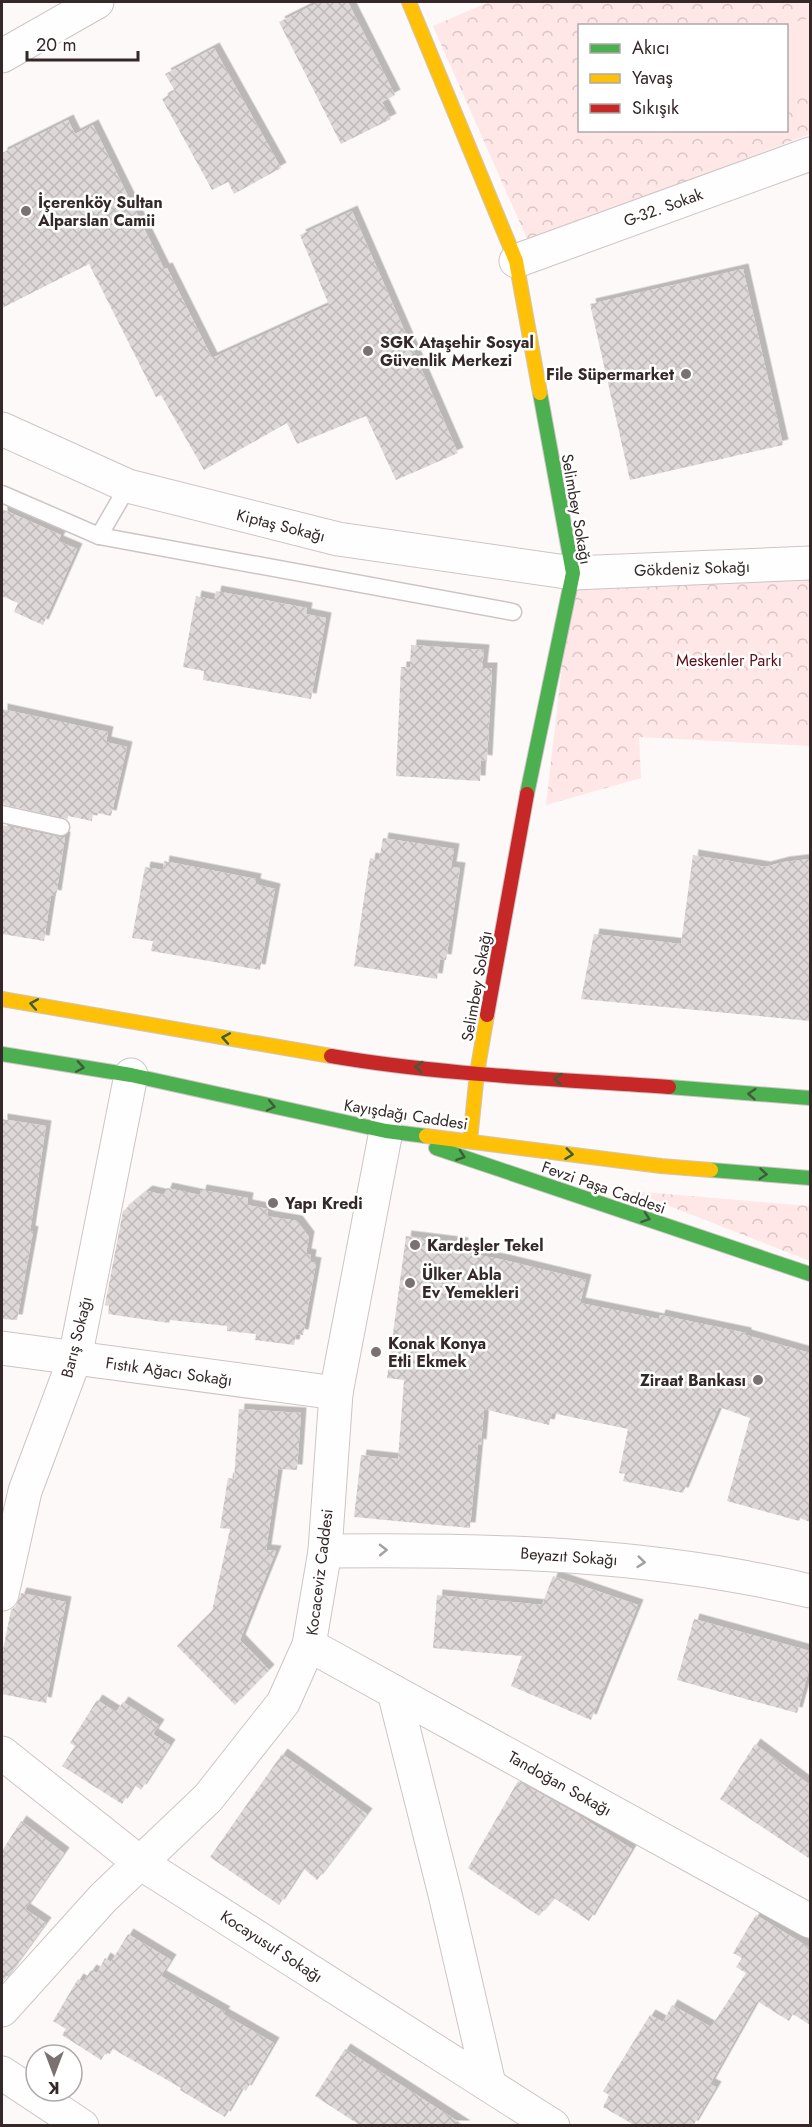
<svg xmlns="http://www.w3.org/2000/svg" width="812" height="2127" font-family="Jost,sans-serif">
<defs>
<pattern id="forest-crowns" width="20" height="18" patternUnits="userSpaceOnUse" patternTransform="scale(1.5)"><rect width="20" height="18" fill="#fee7e6"/><path d="M2 6a3 3 0 1 1 6 0M12 15a3 3 0 1 1 6 0" fill="none" stroke="#dac6c5"/></pattern>
<pattern id="building-cross-hatch" width="8" height="8" patternUnits="userSpaceOnUse" patternTransform="scale(1.5)"><rect width="8" height="8" fill="#dfd8d8"/><path d="M0 0l8 8M0 8l8-8" fill="none" stroke="#c0b9b9"/></pattern>
<filter id="shadow"><feDropShadow dx="5.5" dy="-5.5" stdDeviation="0" flood-color="#0004"/></filter>
</defs>
<rect width="100%" height="100%" fill="#fdf9f8"/>
<!-- forest -->
<g fill="url(#forest-crowns)" fill-rule="evenodd">
<path d="M489,2H810V134L528,241L433,26ZM580,26H786V130H580Z"/>
<polygon points="810,576 810,746 639,737 641,778 546,805 571,588"/>
<polygon points="631,1191 810,1206 810,1261"/>
</g>
<!-- pitch -->
<polygon fill="#fee7e6" points="810,18 810,90 787,97 786,26 783,25"/>
<!-- building -->
<g fill="url(#building-cross-hatch)" filter="url(#shadow)">
<polygon points="319,2 348,2 395,95 382,102 391,119 341,144 279,22"/>
<polygon points="214,48 281,168 234,194 228,182 212,190 162,99 175,91 165,74"/>
<polygon points="68,120 75,134 93,125 164,269 167,268 212,358 329,305 300,235 352,211 458,453 396,480 366,416 297,444 287,423 204,470 161,395 156,397 89,264 2,308 2,153"/>
<polygon points="743,269 783,445 630,480 590,304"/>
<polygon points="2,509 61,535 58,541 77,549 43,625 14,612 18,603 2,596"/>
<polygon points="216,591 307,608 306,614 326,618 311,699 203,680 204,671 183,667 196,596 214,600"/>
<polygon points="411,645 484,650 482,668 492,668 487,761 481,760 480,781 396,776 401,667 410,667"/>
<polygon points="2,709 108,732 106,742 127,747 111,816 93,812 92,821 68,816 68,819 2,804"/>
<polygon points="2,825 59,837 65,837 56,896 51,895 44,941 2,934"/>
<polygon points="383,838 454,849 451,867 460,868 446,960 440,959 437,979 354,966 370,858 379,860"/>
<polygon points="693,855 765,867 784,862 810,859 810,1021 581,999 594,934 681,944"/>
<polygon points="164,861 256,879 255,884 275,889 260,970 151,951 153,941 132,938 145,867 163,870"/>
<polygon points="2,1119 46,1126 30,1231 33,1232 17,1320 2,1319"/>
<polygon points="167,1188 200,1195 201,1190 248,1198 247,1205 268,1209 267,1216 297,1221 309,1237 306,1254 311,1255 310,1262 316,1263 303,1335 296,1334 294,1345 255,1340 256,1334 227,1331 227,1326 170,1320 169,1323 108,1314 109,1306 105,1305 123,1211 147,1191 164,1195"/>
<polygon points="406,1236 463,1243 462,1252 504,1260 586,1280 580,1303 659,1319 660,1315 746,1333 746,1335 810,1353 810,1522 800,1518 799,1521 727,1501 750,1418 719,1407 683,1493 623,1481 625,1474 619,1473 628,1429 552,1413 549,1425 484,1409 481,1445 478,1444 470,1528 354,1517 361,1455 398,1459 404,1380 387,1378"/>
<polygon points="239,1409 301,1413 297,1470 278,1469 266,1550 276,1551 240,1640 269,1670 235,1705 177,1646 212,1611 230,1529 220,1528 228,1478 234,1479"/>
<polygon points="553,1576 638,1605 591,1720 511,1686 522,1656 433,1648 437,1595 542,1605"/>
<polygon points="21,1593 66,1602 46,1703 2,1694 2,1655 11,1610 16,1606"/>
<polygon points="694,1619 810,1651 810,1666 797,1713 677,1680"/>
<polygon points="97,1700 116,1712 123,1702 159,1725 153,1734 170,1745 141,1790 134,1785 122,1804 62,1766 75,1746 70,1743"/>
<polygon points="755,1744 810,1785 810,1859 720,1799"/>
<polygon points="282,1754 367,1814 317,1880 303,1868 279,1905 210,1857"/>
<polygon points="518,1781 580,1816 632,1849 589,1921 554,1898 539,1916 468,1868"/>
<polygon points="21,1821 64,1853 25,1909 46,1923 12,1970 2,1983 2,1851"/>
<polygon points="756,1915 810,1948 810,2025 793,2014 789,2021 757,2001 710,2084 716,2087 693,2126 636,2126 603,2107 609,2095 603,2091 650,2015 663,2022 672,2005 711,2027 746,1973 736,1967 742,1958 733,1953"/>
<polygon points="128,1934 171,1960 161,1976 225,2012 223,2014 274,2043 246,2091 242,2088 225,2117 180,2090 181,2088 113,2049 110,2054 106,2052 101,2060 62,2035 66,2029 53,2021 78,1979 83,1982 91,1970 97,1973 105,1958 111,1962"/>
<polygon points="345,2049 465,2126 361,2126 315,2096"/>
</g>
<g fill="none" stroke-linecap="round" stroke-linejoin="round">
<defs>
<g id="lane">
<polyline points="2,494 99,536 513,612"/>
<polyline points="99,536 128,486"/>
<polyline points="2,814 61,827"/>
</g>
<g id="street">
<polyline points="2,56 97,2"/>
<polyline points="516,261 810,154"/>
<polyline points="2,429 128,486 338,539 573,573 810,563"/>
<polyline points="2,1348 336,1393"/>
<path d="M325,1551C488,1549 651,1553 810,1591"/>
<polyline points="2,1594 25,1491 75,1358 131,1075"/>
<polyline points="309,1645 810,1921"/>
<polyline points="394,1692 445,1894 489,2084"/>
<polyline points="2,1753 139,1862 553,2126"/>
<polyline points="2,2010 103,1898 208,1798 283,1703 309,1645 325,1551 336,1393 386,1131"/>
<polyline points="2,2073 82,2126"/>
</g>
<g id="fast">
<polyline points="527,794 573,573 540,393"/>
<polyline points="2,1054 131,1075 386,1131 426,1136"/>
<polyline points="669,1087 810,1098"/>
<polyline points="436,1148 810,1274"/>
<polyline points="711,1170 810,1178"/>
</g>
<g id="slow">
<polyline points="409,2 516,261 540,393"/>
<polyline points="2,999 331,1056"/>
<polyline points="426,1136 661,1166 711,1170"/>
<polyline points="470,1141 477,1073 487,1015"/>
</g>
<g id="jam">
<polyline points="487,1015 527,794"/>
<path d="M331,1056C442,1075 556,1079 669,1087"/>
</g>
</defs>
<!-- lane casing -->
<use href="#lane" stroke="#cdc5c5" stroke-width="19"/>
<!-- street casing -->
<use href="#street" stroke="#cdc5c5" stroke-width="35"/>
<!-- fast casing -->
<use href="#fast" stroke="#cdc5c5" stroke-width="16"/>
<!-- slow casing -->
<use href="#slow" stroke="#cdc5c5" stroke-width="16"/>
<!-- jam casing -->
<use href="#jam" stroke="#cdc5c5" stroke-width="16"/>
<!-- lane -->
<use href="#lane" stroke="#fffefe" stroke-width="16"/>
<!-- street -->
<use href="#street" stroke="#fffefe" stroke-width="33"/>
<!-- fast -->
<use href="#fast" stroke="#4caf50" stroke-width="14"/>
<!-- slow -->
<use href="#slow" stroke="#ffc107" stroke-width="14"/>
<!-- jam -->
<use href="#jam" stroke="#c62828" stroke-width="14"/>
</g>
<!-- one-way arrows -->
<defs><path id="oneway-chevron" d="M-2-3.5L2.5 0L-2 3.5" fill="none" stroke-width="1.6" stroke-linecap="round" stroke-linejoin="round" transform="scale(1.5)"/></defs>
<g stroke="#3e5e38">
<use href="#oneway-chevron" transform="translate(34 1004) rotate(-170)"/>
<use href="#oneway-chevron" transform="translate(226 1038) rotate(-170)"/>
<use href="#oneway-chevron" transform="translate(80 1067) rotate(9)"/>
<use href="#oneway-chevron" transform="translate(419 1067) rotate(-175)"/>
<use href="#oneway-chevron" transform="translate(558 1079) rotate(-176)"/>
<use href="#oneway-chevron" transform="translate(752 1094) rotate(-176)"/>
<use href="#oneway-chevron" transform="translate(271 1106) rotate(12)"/>
<use href="#oneway-chevron" transform="translate(569 1154) rotate(7)"/>
<use href="#oneway-chevron" transform="translate(461 1156) rotate(19)"/>
<use href="#oneway-chevron" transform="translate(763 1174) rotate(5)"/>
<use href="#oneway-chevron" transform="translate(646 1218) rotate(19)"/>
</g>
<g stroke="#a49e9e">
<use href="#oneway-chevron" transform="translate(383 1550) rotate(-1)"/>
<use href="#oneway-chevron" transform="translate(641 1562) rotate(6)"/>
</g>
<!-- markers -->
<g fill="#7a7171" stroke="#fff" stroke-width="2">
<circle cx="26" cy="211" r="6"/>
<circle cx="368" cy="351" r="6"/>
<circle cx="686" cy="374" r="6"/>
<circle cx="273" cy="1203" r="6"/>
<circle cx="415" cy="1245" r="6"/>
<circle cx="410" cy="1283" r="6"/>
<circle cx="376" cy="1352" r="6"/>
<circle cx="758" cy="1380" r="6"/>
</g>
<g text-anchor="middle" stroke-width="5" stroke-linejoin="round" paint-order="stroke">
<!-- poi labels -->
<g font-size="16" font-weight="bold" fill="#342828" stroke="#fff" text-anchor="start">
<text x="38" y="208">İçerenköy Sultan<tspan x="38" dy="18">Alparslan Camii</tspan></text>
<text x="380" y="348">SGK Ataşehir Sosyal<tspan x="380" dy="18">Güvenlik Merkezi</tspan></text>
<text x="674" y="380" text-anchor="end">File Süpermarket</text>
<text x="285" y="1209">Yapı Kredi</text>
<text x="427" y="1251">Kardeşler Tekel</text>
<text x="422" y="1280">Ülker Abla<tspan x="422" dy="18">Ev Yemekleri</tspan></text>
<text x="388" y="1349">Konak Konya<tspan x="388" dy="18">Etli Ekmek</tspan></text>
<text x="746" y="1386" text-anchor="end">Ziraat Bankası</text>
</g>
<!-- street labels -->
<g font-size="16" fill="#342828" stroke="#fff">
<text transform="translate(663 207) rotate(-20)" y="6">G-32. Sokak</text>
<text transform="translate(577 509) rotate(80)" y="6">Selimbey Sokağı</text>
<text transform="translate(281 525) rotate(14)" y="6">Kiptaş Sokağı</text>
<text transform="translate(692 568) rotate(-2)" y="6">Gökdeniz Sokağı</text>
<text transform="translate(476 986) rotate(-80)" y="6">Selimbey Sokağı</text>
<text transform="translate(406 1114) rotate(9)" y="6">Kayışdağı Caddesi</text>
<text transform="translate(604 1187) rotate(19)" y="6">Fevzi Paşa Caddesi</text>
<text transform="translate(76 1337) rotate(-76)" y="6">Barış Sokağı</text>
<text transform="translate(169 1371) rotate(8)" y="6">Fıstık Ağacı Sokağı</text>
<text transform="translate(569 1556) rotate(4)" y="6">Beyazıt Sokağı</text>
<text transform="translate(319 1572) rotate(-83)" y="6">Kocaceviz Caddesi</text>
<text transform="translate(560 1783) rotate(29)" y="6">Tandoğan Sokağı</text>
<text transform="translate(272 1946) rotate(33)" y="6">Kocayusuf Sokağı</text>
</g>
<!-- park labels -->
<g font-size="16" fill="#5b0c18" stroke="#fff">
<text x="729" y="666">Meskenler Parkı</text>
</g>
</g>
<!-- border -->
<rect width="812" height="2127" fill="none" stroke="#342828" stroke-width="6"/>
<!-- legend -->
<rect x="578" y="24" width="210" height="108" fill="#ffffff" stroke="#aea9a9" stroke-width="1.5"/>
<rect x="590" y="44" width="30" height="9" fill="#4caf50" stroke="#aea9a9" stroke-width="1.5"/>
<text x="632" y="54" font-size="18" fill="#342828">Akıcı</text>
<rect x="590" y="74" width="30" height="9" fill="#ffc107" stroke="#aea9a9" stroke-width="1.5"/>
<text x="632" y="84" font-size="18" fill="#342828">Yavaş</text>
<rect x="590" y="104" width="30" height="9" fill="#c62828" stroke="#aea9a9" stroke-width="1.5"/>
<text x="632" y="114" font-size="18" fill="#342828">Sıkışık</text>
<!-- north arrow -->
<g transform="translate(54 2073) rotate(180)"><circle r="28" fill="#ffffff" stroke="#aea9a9" stroke-width="1.5"/>
<path d="M0-4.5L10 22L0 15L-10 22Z" fill="#7a7171"/>
<text y="-9" font-size="16" font-weight="bold" text-anchor="middle" fill="#342828">K</text>
</g>
<!-- scale -->
<path d="M27 51v9h111v-9" fill="none" stroke="#342828" stroke-width="3"/>
<text x="36" y="51" font-size="18" fill="#342828" stroke="#ffffff" stroke-width="4.5" paint-order="stroke">20 m</text>
</svg>
